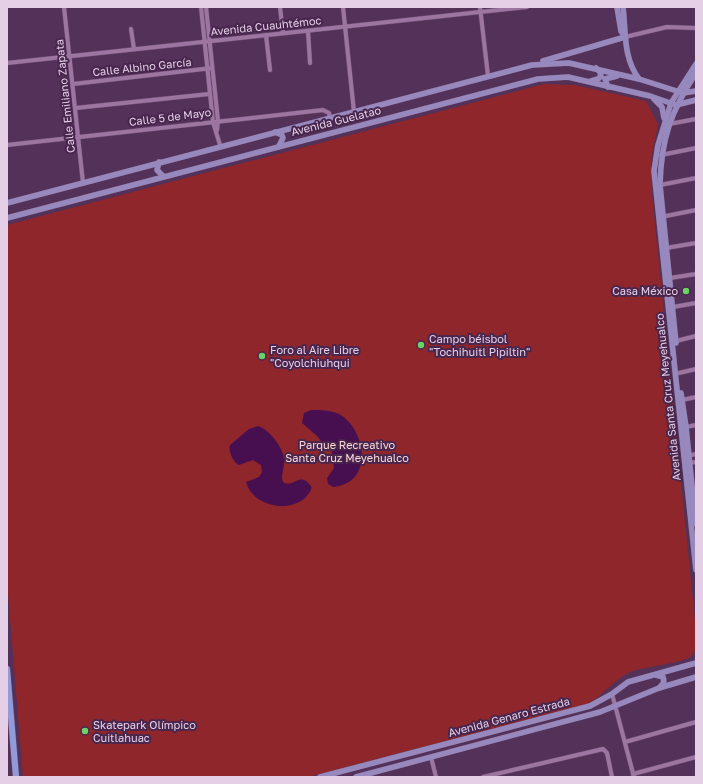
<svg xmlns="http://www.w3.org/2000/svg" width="703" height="784" font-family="'Golos Text',sans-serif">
<rect width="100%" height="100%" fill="#533158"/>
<!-- green -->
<path fill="#8f262b" d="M544,84L575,85L646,101L658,124L651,160L652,194L696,631C696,640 698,651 690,657C682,663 645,667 633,671C614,678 603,697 585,705L308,777H23L7,581V225Z"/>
<!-- water -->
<g fill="#480f50">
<path d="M311,410C321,410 330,410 339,414C365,428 376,483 333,487L328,484L327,478L334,468L331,446L323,444L318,437L302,423L304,413Z"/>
<path d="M258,426C269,429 284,448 284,460C285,468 280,475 283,482C294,489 299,470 311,486C312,491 309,493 306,497C289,514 252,506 246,482L259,477L262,472L261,465L253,460L239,465C233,463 228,450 230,445L249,429Z"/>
</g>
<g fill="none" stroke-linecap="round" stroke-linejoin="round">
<defs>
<g id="street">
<polyline points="64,7 83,183"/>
<polyline points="201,7 213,122 220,145"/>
<polyline points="206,7 218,121 217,130"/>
<polyline points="280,7 283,33"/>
<polyline points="343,7 354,112"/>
<polyline points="480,7 488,76"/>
<polyline points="131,29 134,49"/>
<polyline points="308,31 310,63"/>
<polyline points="266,35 270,70"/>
<polyline points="625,37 667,27 696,28"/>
<polyline points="7,63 527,7"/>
<polyline points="73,84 212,68"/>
<polyline points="76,108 209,94"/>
<polyline points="669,124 696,119"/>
<polyline points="7,145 323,110 329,113 330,118"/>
<polyline points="661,155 696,148"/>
<polyline points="660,185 696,178"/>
<polyline points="661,217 696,210"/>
<polyline points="666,248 696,243"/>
<polyline points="670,278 696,274"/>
<polyline points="673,307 696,303"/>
<polyline points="676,341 696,336"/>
<polyline points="679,373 696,369"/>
<polyline points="682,400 696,397"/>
<polyline points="686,427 696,425"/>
<polyline points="687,456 696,454"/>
<polyline points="687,463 696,462"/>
<polyline points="612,694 634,777"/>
<polyline points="625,742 696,722"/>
<polyline points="431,757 436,777"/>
<polyline points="633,774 696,757"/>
<polyline points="483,777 603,749 607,753 612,777"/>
</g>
<g id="secondary">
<polyline points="617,7 621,31 625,37"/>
<path d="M623,7C626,32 623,58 639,79"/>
<polyline points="543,61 625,37"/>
<polyline points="696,64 671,103 658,145 654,171 696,570"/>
<polyline points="591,81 598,79 601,76 600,72 596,68"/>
<polyline points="608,87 605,79 617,76"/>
<polyline points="654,99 662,107 664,118"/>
<polyline points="275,132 282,135 283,138 279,146"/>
<polyline points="159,162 157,170 163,176"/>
<polyline points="7,203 532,65 569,63 639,79 683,93 696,91"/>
<polyline points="7,218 538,79 568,77 650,96 676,105 696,100"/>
<path d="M676,343L660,185C661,139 671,111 696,73"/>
<polyline points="681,393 686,427 696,524"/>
<path d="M656,675L663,677C665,682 663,684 659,688"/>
<polyline points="320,777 590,706 612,694 628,682 696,663"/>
<polyline points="356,777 600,712 659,688 696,677"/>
</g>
<polyline id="primary" points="7,669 16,777"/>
</defs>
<!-- street casing -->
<use href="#street" stroke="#6c4e70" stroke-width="5"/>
<!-- secondary casing -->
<use href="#secondary" stroke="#6c4e70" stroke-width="6"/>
<!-- primary casing -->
<use href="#primary" stroke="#6c4e70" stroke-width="7"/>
<!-- street -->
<use href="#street" stroke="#9c75a1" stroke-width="4"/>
<!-- secondary -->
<use href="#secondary" stroke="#9788bd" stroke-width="5.5"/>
<!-- primary -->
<use href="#primary" stroke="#929ad9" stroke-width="6"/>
</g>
<!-- markers -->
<g fill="#6ad363" stroke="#48264d" stroke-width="1.5">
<circle cx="686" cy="291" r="4"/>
<circle cx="421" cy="345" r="4"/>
<circle cx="262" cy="356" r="4"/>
<circle cx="85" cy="731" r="4"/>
</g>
<g text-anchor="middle" stroke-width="4" stroke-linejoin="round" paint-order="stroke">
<!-- street labels -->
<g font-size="11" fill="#e4cfe7" stroke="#48264d">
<text transform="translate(266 26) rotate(-6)" y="4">Avenida Cuauhtémoc</text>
<text transform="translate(142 67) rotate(-6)" y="4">Calle Albino García</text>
<text transform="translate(65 96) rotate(-96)" y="4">Calle Emiliano Zapata</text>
<text transform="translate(170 117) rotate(-7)" y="4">Calle 5 de Mayo</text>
<text transform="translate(336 121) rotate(-14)" y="4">Avenida Guelatao</text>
<text transform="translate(668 397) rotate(-96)" y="4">Avenida Santa Cruz Meyehualco</text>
<text transform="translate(509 717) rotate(-15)" y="4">Avenida Genaro Estrada</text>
</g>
<!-- poi labels -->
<g font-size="11" fill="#e4cfe7" stroke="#48264d" text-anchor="start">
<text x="678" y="295" text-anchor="end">Casa México</text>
<text x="429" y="343">Campo béisbol<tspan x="429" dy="13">"Tochihuitl Pipiltin"</tspan></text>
<text x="270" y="354">Foro al Aire Libre<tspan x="270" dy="13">"Coyolchiuhqui</tspan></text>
<text x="93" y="729">Skatepark Olímpico<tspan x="93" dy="13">Cuitlahuac</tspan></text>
</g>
<!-- park labels -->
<g font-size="11" fill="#fad9d7" stroke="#48264d">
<text x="347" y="449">Parque Recreativo<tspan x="347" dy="13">Santa Cruz Meyehualco</tspan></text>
</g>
</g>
<!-- border -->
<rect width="703" height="784" fill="none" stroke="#e4cfe7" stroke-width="16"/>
</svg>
